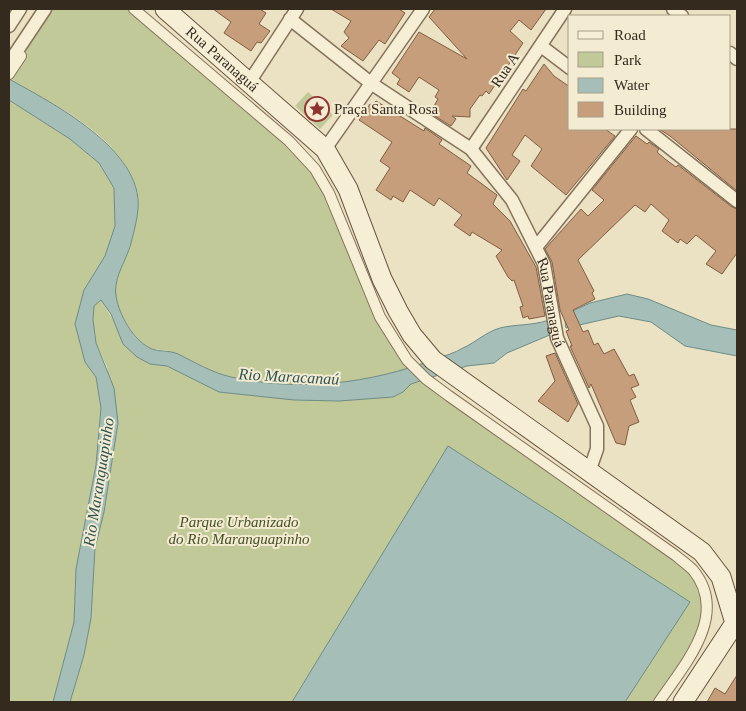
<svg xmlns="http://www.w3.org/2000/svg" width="746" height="711" font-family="Georgia,serif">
<rect width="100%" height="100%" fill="#ebe1c3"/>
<!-- green -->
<g fill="#c1c998">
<path d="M51,9H134L315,169L380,317L414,367C355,386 291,390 231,377C211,372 191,359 172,352C166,349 159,351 153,349C136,344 113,306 114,288C114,279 121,268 124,260C134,237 143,208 134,183C115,132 53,104 9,79V74Z"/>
<polygon points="308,92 333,115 320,129 295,106"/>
<polygon points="9,100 70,139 99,163 114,188 115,226 105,256 84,290 85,362 96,377 101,408 96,465 76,569 74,622 53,702 9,702"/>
<polygon points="101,300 118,328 150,364 167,366 219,392 294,400 339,401 393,397 403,392 411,384 426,379 675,555 702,585 705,626 659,702 625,702 690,602 448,447 292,702 70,702 84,655 91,618 95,548 104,512 118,423 107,367 96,343 93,320 94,306"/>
</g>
<!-- water -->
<g fill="#a5bfb8" stroke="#6d8c86">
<path d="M9,79C52,103 143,149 138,209C137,220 134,232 131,243C126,263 111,279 117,301C121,318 135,342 152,349C160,352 169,350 178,354C194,362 213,373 231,377C300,392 369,384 435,359C444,356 455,353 463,348C476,342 486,332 500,328C516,324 531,326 549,320L552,334L507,353L494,363L467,366L426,379L411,384L403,392L393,397L339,401L294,400L219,392L167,366L150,364L137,357L123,344L111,314L101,300L94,306L93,320L96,343L114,388L118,423L104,512L95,548L91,618L84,655L70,702H53L74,622L76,569L96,465L101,408L96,377L85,362L75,324L84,290L105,256L115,226L114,188L99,163L70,139L9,100Z"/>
<polygon points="627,294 648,299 711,325 737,330 737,356 685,346 651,322 619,316 566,328 564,315 590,303"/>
<polygon points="448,446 690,602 625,702 292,702"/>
</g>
<!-- building -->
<g fill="#c79e7b" stroke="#825e42">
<polygon points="213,9 260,9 266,13 259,24 270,31 261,43 257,42 251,51 224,33 231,22"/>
<polygon points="331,9 399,9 405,13 385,44 379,40 363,61 341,46 349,38 344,32 351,21"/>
<polygon points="435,9 546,9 531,30 519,20 510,31 523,43 489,94 486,91 482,96 480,95 470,109 470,117 452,116 456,119 451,126 430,113 438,99 435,97 439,90 419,77 409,92 397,84 400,79 392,73 419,32 467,59 429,17"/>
<polygon points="544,64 554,76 570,87 570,129 605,129 615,136 566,195 531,166 542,149 525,135 512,155 520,161 507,180 486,148 523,89 526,91"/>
<polygon points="376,101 424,131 425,128 442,140 439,144 471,166 467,173 497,195 493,204 510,221 536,267 545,316 529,319 528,316 523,318 520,307 523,306 514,280 512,281 508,277 496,256 502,250 472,232 470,236 454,225 462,215 450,206 439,198 434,206 410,190 403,202 393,196 391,200 376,190 390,168 380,161 392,142 359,120 370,104 373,106"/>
<polygon points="659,129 737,129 737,191 670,136"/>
<polygon points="636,136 647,144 649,142 659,149 657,152 665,159 676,167 678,165 732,207 737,209 737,253 722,274 706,264 716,251 696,235 687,244 680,239 678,243 662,231 669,220 651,204 645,212 635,205 578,260 594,291 592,293 595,299 573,310 583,332 588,330 594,345 598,343 604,354 614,349 629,376 634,374 639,385 631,388 636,397 630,400 639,422 629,426 625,445 616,443 591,384 589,388 570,346 572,346 566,331 569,330 560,310 552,262 545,249 581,209 588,216 604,200 592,190"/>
<polygon points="555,353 578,404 568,422 538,401 555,381 546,356"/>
<polygon points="737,675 737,702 707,702 715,688 725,694"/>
</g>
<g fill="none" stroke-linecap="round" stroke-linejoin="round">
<defs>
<g id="pedestrian">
<path d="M134,9L289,141L315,169L329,193L380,317L407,360L426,379L449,396L675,555C681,560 688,565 693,570C730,615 684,665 659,702"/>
<polyline points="9,74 21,56"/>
</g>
<g id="minor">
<polyline points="673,9 682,16"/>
<path id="s1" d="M290,19L372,84L471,149L512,200L544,264L557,338L597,426V449L589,472"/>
<polyline points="9,26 20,9"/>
<polyline points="541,46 570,68"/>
<polyline points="730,53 737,59"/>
<polyline points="9,63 45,9"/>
<polyline points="250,81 297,9"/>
<polyline points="646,129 737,201"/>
<polyline points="325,149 423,9"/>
<polyline points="471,149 565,9"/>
<polyline points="537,246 631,129"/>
</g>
<g id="secondary">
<path id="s2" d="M165,9L325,149L348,189L382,279L398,311L412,335L433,360L702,552L721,577L735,623L683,702"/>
</g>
</defs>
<!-- pedestrian casing -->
<use href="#pedestrian" stroke="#85735b" stroke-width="12"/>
<!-- minor casing -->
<use href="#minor" stroke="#85735b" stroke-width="15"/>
<!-- secondary casing -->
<use href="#secondary" stroke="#66543e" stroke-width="21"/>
<!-- pedestrian -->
<use href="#pedestrian" stroke="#f7eed6" stroke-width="10"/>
<!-- minor -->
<use href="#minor" stroke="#f7eed6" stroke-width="12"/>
<!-- secondary -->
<use href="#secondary" stroke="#f7eed6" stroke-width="19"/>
</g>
<!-- icons -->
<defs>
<symbol id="sight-ring" viewBox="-11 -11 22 22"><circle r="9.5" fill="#f3ebd2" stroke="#90322e" stroke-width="1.5"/><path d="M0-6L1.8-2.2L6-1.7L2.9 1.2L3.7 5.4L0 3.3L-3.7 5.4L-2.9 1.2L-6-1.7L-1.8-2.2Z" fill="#90322e"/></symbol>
</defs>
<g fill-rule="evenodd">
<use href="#sight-ring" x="303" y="95" width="28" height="28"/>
</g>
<g text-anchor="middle" stroke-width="4" stroke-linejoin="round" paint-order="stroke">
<!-- street labels -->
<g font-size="15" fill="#352a1e" stroke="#f3ebd2">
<text dy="5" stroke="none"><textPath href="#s2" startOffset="76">Rua Paranaguá</textPath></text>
<text transform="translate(505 70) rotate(-56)" y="5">Rua A</text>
<text dy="5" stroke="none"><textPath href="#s1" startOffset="399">Rua Paranaguá</textPath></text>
</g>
<!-- poi labels -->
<g font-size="15" fill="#352a1e" stroke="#f3ebd2" text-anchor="start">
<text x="334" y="114">Praça Santa Rosa</text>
</g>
<!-- park labels -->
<g font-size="15" font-style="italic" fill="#445126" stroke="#f3ebd2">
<text x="239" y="527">Parque Urbanizado<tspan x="239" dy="17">do Rio Maranguapinho</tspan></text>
</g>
<!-- water labels -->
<g font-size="16" font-style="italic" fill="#2e5453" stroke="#f3ebd2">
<text transform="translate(289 376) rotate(3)" y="6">Rio Maracanaú</text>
<text transform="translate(98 482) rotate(-81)" y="6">Rio Maranguapinho</text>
</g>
</g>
<!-- border -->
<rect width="746" height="711" fill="none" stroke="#352a1e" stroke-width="20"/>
<!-- legend -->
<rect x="568" y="15" width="162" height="115" fill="#f3ebd2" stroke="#a79e8a"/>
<rect x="578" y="31" width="25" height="8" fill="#f7eed6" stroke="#a79e8a"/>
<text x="614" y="40" font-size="15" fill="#352a1e">Road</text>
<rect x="578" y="52" width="25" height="15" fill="#c1c998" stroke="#a79e8a"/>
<text x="614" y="65" font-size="15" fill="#352a1e">Park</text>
<rect x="578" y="78" width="25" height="15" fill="#a5bfb8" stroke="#a79e8a"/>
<text x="614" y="90" font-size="15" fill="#352a1e">Water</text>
<rect x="578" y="102" width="25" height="15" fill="#c79e7b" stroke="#a79e8a"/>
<text x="614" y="115" font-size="15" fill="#352a1e">Building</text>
</svg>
